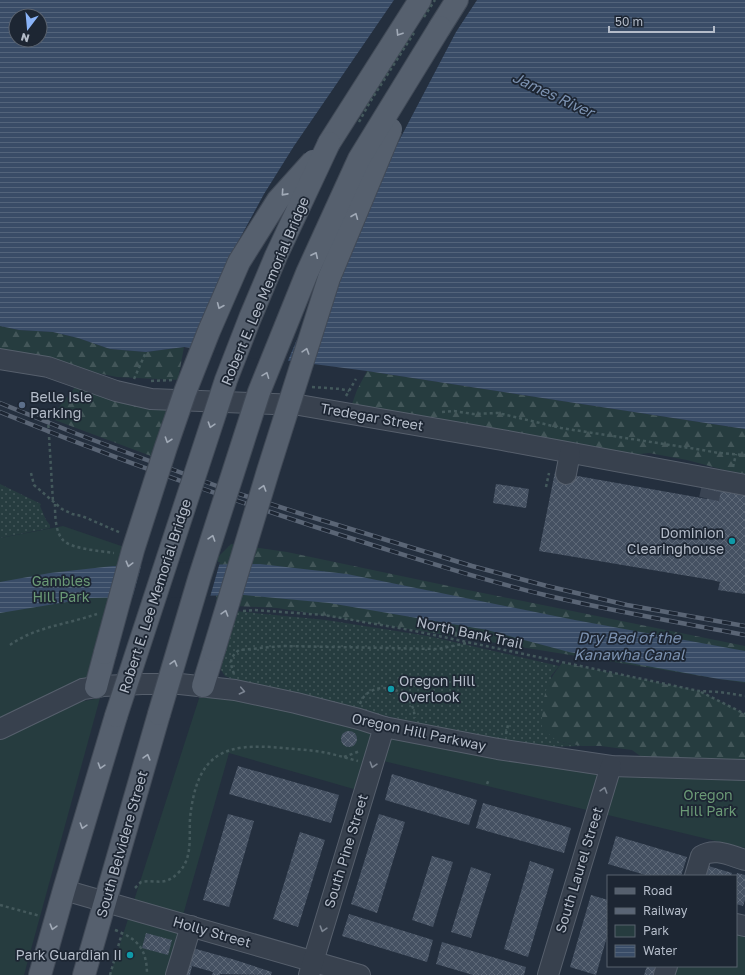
<svg xmlns="http://www.w3.org/2000/svg" width="745" height="975" font-family="'Golos Text',sans-serif">
<defs>
<pattern id="grass-dots" width="8" height="8" patternUnits="userSpaceOnUse"><rect width="8" height="8" fill="#263c3f"/><path d="M2 2h.1M6 6h.1" fill="none" stroke="#435659" stroke-width="1.8" stroke-linecap="round"/></pattern>
<pattern id="forest-firs" width="22" height="20" patternUnits="userSpaceOnUse"><rect width="22" height="20" fill="#263c3f"/><path d="M5 1l3.5 6h-7zM16 11l3.5 6h-7z" fill="#435659"/></pattern>
<pattern id="water-rules" width="6" height="5" patternUnits="userSpaceOnUse"><rect width="6" height="5" fill="#394c67"/><path d="M0 2.5h6" fill="none" stroke="#53647b"/></pattern>
<pattern id="building-cross-hatch" width="8" height="8" patternUnits="userSpaceOnUse"><rect width="8" height="8" fill="#455162"/><path d="M0 0l8 8M0 8l8-8" fill="none" stroke="#5d6877"/></pattern>
</defs>
<rect width="100%" height="100%" fill="#242f3e"/>
<!-- grass -->
<g fill="url(#grass-dots)">
<polygon points="0,484 41,504 40,506 46,520 50,525 50,528 0,538"/>
<polygon points="235,611 326,620 428,636 559,666 551,676 557,741 582,746 543,747 526,744 408,721 239,682 225,676 221,670 222,661"/>
</g>
<!-- forest -->
<g fill="url(#forest-firs)">
<polygon points="0,326 19,330 53,332 78,338 110,349 146,352 184,347 178,380 117,377 97,373 58,360 35,354 0,350"/>
<polygon points="367,371 745,429 745,474 724,470 687,460 649,453 632,455 377,411 352,404 357,390"/>
<polygon points="76,386 146,407 167,410 151,456 52,419 52,416"/>
<polygon points="231,544 287,552 463,589 745,646 745,683 277,608 216,605 218,557"/>
<path d="M562,663L699,691L745,714V770L643,758L632,750L601,746H582L557,741L542,728C542,700 544,685 562,663Z"/>
</g>
<!-- green -->
<g fill="#263c3f">
<polygon points="63,526 133,550 96,687 0,729 0,538"/>
<polygon points="203,686 463,743 745,770 745,848 375,759 364,792 229,753 166,975 110,975"/>
<polygon points="100,698 24,975 0,975 0,735 32,717 84,701"/>
<polygon points="736,930 745,932 745,975 670,975 673,966 736,966"/>
</g>
<!-- water -->
<g fill="url(#water-rules)" fill-rule="evenodd">
<path d="M0,0H745V429L367,371L184,347L146,352L110,349L78,338L53,332L19,330L0,326ZM16,16H40V40H16Z"/>
<polygon points="260,564 347,574 575,620 745,651 745,682 719,679 569,652 487,630 329,603 244,595 91,598 0,613 0,582 50,573 113,566"/>
</g>
<!-- pier -->
<g fill="#242f3e">
<polygon points="394,0 477,0 456,32 392,154 356,232 309,366 290,363 298,337 287,363 191,350 233,251 264,194 294,146"/>
<polygon points="220,562 210,597 132,599 142,563"/>
</g>
<!-- building -->
<g fill="url(#building-cross-hatch)">
<polygon points="555,472 707,499 708,489 745,495 745,594 718,590 720,582 712,580 539,551"/>
<polygon points="496,484 529,489 526,508 493,503"/>
<circle cx="349" cy="739" r="8"/>
<polygon points="238,766 339,795 331,823 229,794"/>
<polygon points="392,774 477,800 469,825 385,800"/>
<polygon points="483,803 571,828 564,853 476,828"/>
<polygon points="228,814 254,821 229,907 203,900"/>
<polygon points="379,814 405,822 377,913 351,904"/>
<polygon points="300,832 325,840 298,927 273,919"/>
<polygon points="616,836 687,857 681,876 649,876 608,864"/>
<polygon points="432,856 453,862 433,927 412,920"/>
<polygon points="530,861 554,869 528,957 504,949"/>
<polygon points="705,865 732,873 731,876 701,876"/>
<polygon points="471,867 491,874 471,938 451,932"/>
<polygon points="737,873 745,875 745,900 743,906 736,904 736,877"/>
<polygon points="591,895 608,900 608,933 596,975 570,967"/>
<polygon points="349,914 433,940 427,962 342,936"/>
<polygon points="146,933 172,940 168,955 142,948"/>
<polygon points="442,942 526,967 524,975 473,975 436,964"/>
<polygon points="189,947 232,959 272,972 271,975 220,974 220,975 212,975 213,972 192,966 190,975 182,975"/>
<polygon points="647,966 662,966 660,975 644,975"/>
</g>
<g fill="none" stroke-linecap="round" stroke-linejoin="round">
<!-- minor-tunnel -->
<polyline stroke="#3a4453" stroke-width="20" stroke-dasharray="20 10" stroke-linecap="butt" points="709,499 711,490"/>
<defs>
<g id="minor">
<polyline points="0,359 48,367 116,391 151,399 299,405 502,440 745,485"/>
<polyline points="566,474 570,453"/>
<polyline points="0,729 83,689 103,686 142,684 180,684 235,690 296,703 359,719 384,727 498,749 611,766 745,770"/>
<path d="M695,876L701,856C715,847 731,856 745,860"/>
<polyline points="64,890 360,975"/>
<polyline points="736,924 745,926"/>
<polyline points="176,975 191,926"/>
<polyline points="309,975 384,727"/>
<polyline points="548,975 611,766"/>
<polyline points="664,975 667,966"/>
</g>
<g id="major">
<polyline points="440,27 457,0"/>
<polyline points="329,143 420,0"/>
<polyline points="203,686 214,650"/>
<polyline points="96,687 105,653"/>
<polyline points="40,975 64,890 116,716"/>
<polyline points="84,975 159,714"/>
</g>
</defs>
<!-- minor casing -->
<use href="#minor" stroke="#565f6c" stroke-width="22"/>
<!-- major casing -->
<use href="#major" stroke="#414a57" stroke-width="24"/>
<!-- path -->
<g stroke="#44595c" stroke-width="2.5" stroke-dasharray="3 3" stroke-linecap="butt">
<polyline points="134,379 146,352"/>
<polyline points="151,381 172,380"/>
<polyline points="312,387 341,389 349,391"/>
<polyline points="346,396 356,379"/>
<polyline points="442,412 454,411 473,414 498,413 561,428 696,449 719,453 745,455"/>
<polyline points="48,419 53,502"/>
<polyline points="733,467 736,454"/>
<polyline points="31,473 34,485 62,509 72,514 82,516 121,533"/>
<polyline points="546,487 549,473"/>
<path d="M55,504C55,514 55,532 63,540C71,549 101,551 114,553"/>
<polyline points="243,611 254,610 324,615 410,630 699,691 720,692 745,696"/>
<path d="M10,645C35,627 68,624 97,614"/>
<path d="M234,674C230,663 229,658 239,650L283,646L438,649L467,643"/>
<polyline points="701,692 745,714"/>
<path d="M360,704C367,683 397,684 409,700C413,706 414,711 415,718"/>
<polyline points="506,734 508,725"/>
<polyline points="344,757 360,751"/>
<polyline points="487,784 489,779"/>
<path d="M135,888L141,882C156,879 164,887 178,873C193,859 189,837 190,818C197,754 222,742 283,748C296,749 309,750 322,752C334,754 346,758 358,761"/>
<polyline points="0,905 40,916"/>
<path d="M115,930C138,939 147,949 147,975"/>
<polyline points="110,975 122,933"/>
</g>
<!-- minor -->
<use href="#minor" stroke="#38414e" stroke-width="20"/>
<!-- major -->
<use href="#major" stroke="#56606e" stroke-width="22"/>
<defs>
<g id="rail">
<polyline points="0,403 77,434 233,492 308,516 472,566 547,586 627,605 745,626"/>
<path d="M0,412C121,461 244,505 369,544C427,562 486,581 545,595C611,611 678,622 745,635"/>
</g>
</defs>
<!-- rail casing -->
<use href="#rail" stroke="#5a6575" stroke-width="4.5"/>
<!-- rail -->
<use href="#rail" stroke="#1d2633" stroke-width="3" stroke-dasharray="9" stroke-linecap="butt"/>
<defs>
<g id="major-bridge">
<polyline points="214,650 268,471 329,278 391,129"/>
<polyline points="105,653 133,550 166,447 185,392 209,331 239,262 278,200 313,161"/>
<polyline points="159,714 199,579 259,392 307,273 359,159 440,27"/>
<polyline points="116,716 226,380 250,318 276,256 329,143"/>
</g>
</defs>
<!-- major-bridge casing -->
<use href="#major-bridge" stroke="#414a57" stroke-width="24" stroke-linecap="butt"/>
<!-- path-bridge -->
<g stroke="#44595c" stroke-width="2.5" stroke-dasharray="3 3" stroke-linecap="butt">
<polyline points="424,17 435,0"/>
<polyline points="359,122 370,102 414,33"/>
</g>
<!-- major-bridge -->
<use href="#major-bridge" stroke="#56606e" stroke-width="22"/>
</g>
<!-- one-way arrows -->
<defs><path id="oneway-chevron" d="M-2-3.5L2.5 0L-2 3.5" fill="none" stroke-width="1.6" stroke-linecap="round" stroke-linejoin="round"/></defs>
<g stroke="#a1aab7">
<use href="#oneway-chevron" transform="translate(399 33) rotate(122)"/>
<use href="#oneway-chevron" transform="translate(284 193) rotate(132)"/>
<use href="#oneway-chevron" transform="translate(355 216) rotate(-68)"/>
<use href="#oneway-chevron" transform="translate(315 255) rotate(-65)"/>
<use href="#oneway-chevron" transform="translate(220 306) rotate(113)"/>
<use href="#oneway-chevron" transform="translate(306 351) rotate(-72)"/>
<use href="#oneway-chevron" transform="translate(266 375) rotate(-69)"/>
<use href="#oneway-chevron" transform="translate(211 425) rotate(108)"/>
<use href="#oneway-chevron" transform="translate(168 440) rotate(109)"/>
<use href="#oneway-chevron" transform="translate(263 488) rotate(-73)"/>
<use href="#oneway-chevron" transform="translate(212 538) rotate(-72)"/>
<use href="#oneway-chevron" transform="translate(129 564) rotate(105)"/>
<use href="#oneway-chevron" transform="translate(225 613) rotate(-73)"/>
<use href="#oneway-chevron" transform="translate(174 663) rotate(-74)"/>
<use href="#oneway-chevron" transform="translate(147 757) rotate(-74)"/>
<use href="#oneway-chevron" transform="translate(101 766) rotate(107)"/>
<use href="#oneway-chevron" transform="translate(83 826) rotate(107)"/>
<use href="#oneway-chevron" transform="translate(53 927) rotate(106)"/>
</g>
<g stroke="#7c8592">
<use href="#oneway-chevron" transform="translate(242 691) rotate(12)"/>
<use href="#oneway-chevron" transform="translate(373 765) rotate(107)"/>
<use href="#oneway-chevron" transform="translate(604 790) rotate(-73)"/>
<use href="#oneway-chevron" transform="translate(323 929) rotate(107)"/>
</g>
<!-- markers -->
<circle fill="#5c6f8a" stroke="#1d2633" stroke-width="1.5" cx="22" cy="405" r="4"/>
<g fill="#0f9aa8" stroke="#1d2633" stroke-width="1.5">
<circle cx="732" cy="541" r="4"/>
<circle cx="391" cy="689" r="4"/>
<circle cx="130" cy="955" r="4"/>
</g>
<g text-anchor="middle" stroke-width="3.5" stroke-linejoin="round" paint-order="stroke">
<!-- street labels -->
<g font-size="14" fill="#b4bcc9" stroke="#1d2633">
<text transform="translate(265 291) rotate(-67)" y="5">Robert E. Lee Memorial Bridge</text>
<text transform="translate(372 417) rotate(10)" y="5">Tredegar Street</text>
<text transform="translate(155 596) rotate(-72)" y="5">Robert E. Lee Memorial Bridge</text>
<text transform="translate(470 633) rotate(12)" y="5">North Bank Trail</text>
<text transform="translate(419 732) rotate(12)" y="5">Oregon Hill Parkway</text>
<text transform="translate(122 844) rotate(-74)" y="5">South Belvidere Street</text>
<text transform="translate(346 851) rotate(-73)" y="5">South Pine Street</text>
<text transform="translate(579 870) rotate(-73)" y="5">South Laurel Street</text>
<text transform="translate(212 932) rotate(16)" y="5">Holly Street</text>
</g>
<!-- poi labels -->
<g font-size="14" fill="#b4bcc9" stroke="#1d2633" text-anchor="start">
<text x="30" y="402">Belle Isle<tspan x="30" dy="16">Parking</tspan></text>
<text x="724" y="538" text-anchor="end">Dominion<tspan x="724" dy="16">Clearinghouse</tspan></text>
<text x="399" y="686">Oregon Hill<tspan x="399" dy="16">Overlook</tspan></text>
<text x="122" y="960" text-anchor="end">Park Guardian II</text>
</g>
<!-- park labels -->
<g font-size="14" fill="#6b9a76" stroke="#1d2633">
<text x="61" y="586">Gambles<tspan x="61" dy="16">Hill Park</tspan></text>
<text x="708" y="800">Oregon<tspan x="708" dy="16">Hill Park</tspan></text>
</g>
<!-- water labels -->
<g font-size="15" font-style="italic" fill="#7c92b1" stroke="#1d2633">
<text transform="translate(553 95) rotate(25)" y="5">James River</text>
<text x="629" y="643">Dry Bed of the<tspan x="629" dy="17">Kanawha Canal</tspan></text>
</g>
</g>
<!-- legend -->
<rect x="607" y="875" width="130" height="92" fill="#1d2633" stroke="#59626f"/>
<rect x="615" y="888" width="20" height="6" fill="#56606e" stroke="#59626f"/>
<text x="643" y="895" font-size="12" fill="#b4bcc9">Road</text>
<rect x="615" y="908" width="20" height="6" fill="#5a6575" stroke="#59626f"/>
<text x="643" y="915" font-size="12" fill="#b4bcc9">Railway</text>
<rect x="615" y="925" width="20" height="12" fill="#263c3f" stroke="#59626f"/>
<text x="643" y="935" font-size="12" fill="#b4bcc9">Park</text>
<rect x="615" y="945" width="20" height="12" fill="url(#water-rules)" stroke="#59626f"/>
<text x="643" y="955" font-size="12" fill="#b4bcc9">Water</text>
<!-- north arrow -->
<g transform="translate(28 28) rotate(196)"><circle r="19" fill="#1d2633" stroke="#59626f"/>
<path d="M0-3L7 15L0 10L-7 15Z" fill="#8ab4f8"/>
<text y="-6" font-size="11" font-weight="bold" text-anchor="middle" fill="#b4bcc9">N</text>
</g>
<!-- scale -->
<path d="M609 26v6h105v-6" fill="none" stroke="#b4bcc9" stroke-width="2"/>
<text x="615" y="26" font-size="12" fill="#b4bcc9" stroke="#1d2633" stroke-width="3" paint-order="stroke">50 m</text>
</svg>
